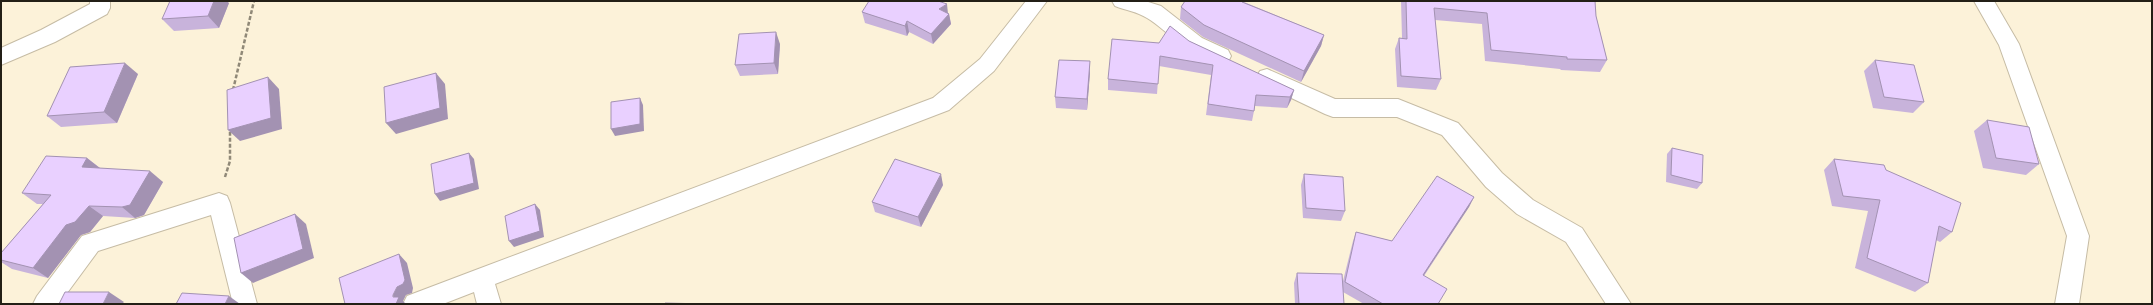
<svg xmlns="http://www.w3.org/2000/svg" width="2153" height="305" font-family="Raleway,sans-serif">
<rect width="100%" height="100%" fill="#fcf2d9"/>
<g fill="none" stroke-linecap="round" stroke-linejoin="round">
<defs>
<g id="street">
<polygon points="90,1 110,1 110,8 107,14 55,42 1,65 1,48 41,30 90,4"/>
<polygon points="1026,1 1047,1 994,71 949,110 495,284 501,304 477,304 474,292 443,304 403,304 407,296 473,271 933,98 980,59"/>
<path d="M1112,1H1145L1161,6L1202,38L1228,50L1231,56L1228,62C1202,71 1168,30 1147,18C1138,12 1125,10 1115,6Z"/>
<polygon points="1974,1 1994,1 2019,44 2089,236 2079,304 2055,304 2067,236 1999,45"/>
<polygon points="1267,69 1335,99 1398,99 1458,123 1502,173 1533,200 1582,228 1631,304 1606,304 1566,242 1517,214 1486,187 1442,135 1397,117 1333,117 1325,114 1260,83 1256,77 1260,71"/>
<polygon points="219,193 227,196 230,203 257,304 233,304 211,215 98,251 59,304 33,304 37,296 82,236"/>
</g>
</defs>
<!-- street casing -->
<use href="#street" stroke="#c6bca5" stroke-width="2"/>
<!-- path -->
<g stroke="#908978" stroke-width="2.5" stroke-dasharray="4 2" stroke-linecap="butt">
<polyline points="233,90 254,1"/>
<polyline points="225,177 230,161 230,129"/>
</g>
<!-- street -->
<use href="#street" fill="#fff" fill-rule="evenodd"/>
</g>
<!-- wall -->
<g fill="#c8b3db">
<polygon points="1401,1 1595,1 1596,16 1607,60 1600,72 1561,70 1560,69 1485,61 1482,24 1435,20 1441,79 1436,90 1397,87 1395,49 1399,38 1402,38"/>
<polygon points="1244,2 1324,35 1321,46 1301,82 1203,37 1180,19 1181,7"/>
<polygon points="229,3 219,28 174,31 162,19"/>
<polygon points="862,12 948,13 949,14 951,24 933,44 909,32 907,36 865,23"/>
<polygon points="1189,41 1294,90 1291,100 1287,108 1255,106 1252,121 1206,115 1211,75 1159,66 1157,94 1108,90 1108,79 1159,43"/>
<polygon points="780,44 778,74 740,76 735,65"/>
<polygon points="1875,60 1924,102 1913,113 1873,108 1864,71"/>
<polygon points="1090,72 1087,110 1056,108 1055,97"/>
<polygon points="138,74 117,123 61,127 47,116"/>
<polygon points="1987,120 2039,164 2026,175 1983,168 1974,131"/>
<polygon points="1672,148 1702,183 1697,189 1666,182 1667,154"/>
<polygon points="87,158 100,168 163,182 144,215 135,218 103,216 90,232 81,235 48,278 12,269 1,262 1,253 43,204 37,204 22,193"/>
<polygon points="1834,159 1886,170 1952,232 1940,242 1936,240 1928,283 1915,292 1855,268 1868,211 1832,206 1824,170"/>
<polygon points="1304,174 1345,211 1341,221 1303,218 1301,185"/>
<polygon points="943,185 921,227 875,212 872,202"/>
<polygon points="1474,197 1469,207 1424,276 1438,304 1364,304 1343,292 1344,304 1295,304 1294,283 1297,273 1342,285 1353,241 1356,232 1392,241"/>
</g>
<!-- shaded-wall -->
<g fill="#a392b2">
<polygon points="214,1 227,1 229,3 219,28 208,16"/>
<polygon points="947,4 948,14 939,9"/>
<polygon points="949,14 951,24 933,44 931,34"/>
<polygon points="907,21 909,32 907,36 905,26"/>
<polygon points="776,32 780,44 778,74 774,63"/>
<polygon points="1324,35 1321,46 1301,82 1304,71"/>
<polygon points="1090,61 1090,72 1087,110 1087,99"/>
<polygon points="125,63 138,74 117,123 104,112"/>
<polygon points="436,73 445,84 448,119 396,134 386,123"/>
<polygon points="268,77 279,89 282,129 240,141 228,130"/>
<polygon points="1294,90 1291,100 1287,108 1290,97"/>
<polygon points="640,98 643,105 644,131 615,136 611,129"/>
<polygon points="469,153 474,159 479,189 440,201 435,194"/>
<polygon points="87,158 101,169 82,167"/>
<polygon points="150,171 163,182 144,215 135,218 122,207"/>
<polygon points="941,174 943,185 921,227 918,217"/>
<polygon points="1474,197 1469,207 1418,284 1423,275"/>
<polygon points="535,204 540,210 544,237 514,247 509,241"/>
<polygon points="89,206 103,216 90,232 81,235 48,278 33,268 66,225"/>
<polygon points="295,214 306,224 314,258 253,283 241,273"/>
<polygon points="399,254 407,263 413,288 412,293 406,295 403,301 406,304 396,304 393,295 397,287"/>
<polygon points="109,292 124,302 122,304 103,304"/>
<polygon points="229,296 240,304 225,304"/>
</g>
<!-- building -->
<g fill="#e9d0ff" stroke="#a392b2">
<polygon points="170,1 214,1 208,16 162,19"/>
<polygon points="869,1 938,1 947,4 939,9 949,14 931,34 907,21 905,26 862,12"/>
<polygon points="1185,1 1242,1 1242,2 1324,35 1304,71 1204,25 1181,7"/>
<polygon points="1406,1 1595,1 1596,16 1607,60 1567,59 1567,57 1491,50 1487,13 1434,8 1441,79 1401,76 1399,38 1407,39"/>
<polygon points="1170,26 1189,41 1294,90 1290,97 1256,95 1254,111 1208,104 1213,65 1160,56 1158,84 1108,79 1112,39 1159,43"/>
<polygon points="776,32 774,63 735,65 739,34"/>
<polygon points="1059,60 1090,61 1087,99 1055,97"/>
<polygon points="1875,60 1914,65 1924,102 1884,97"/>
<polygon points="125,63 104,112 47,116 70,67"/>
<polygon points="436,73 440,108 386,123 384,87"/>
<polygon points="268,77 271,118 228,130 227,90"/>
<polygon points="640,98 640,124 611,129 611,102"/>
<polygon points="1987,120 2029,127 2039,164 1996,158"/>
<polygon points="1672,148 1703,155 1702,183 1671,175"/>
<polygon points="469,153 474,183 435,194 431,164"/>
<polygon points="46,156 87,158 82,167 150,171 130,205 122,207 89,206 75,222 66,225 33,268 1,260 1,253 51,195 22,193"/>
<polygon points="895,159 941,174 918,217 872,202"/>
<polygon points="1834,159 1884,165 1886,170 1961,203 1952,232 1939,226 1928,283 1867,258 1880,200 1843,196"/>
<polygon points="1304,174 1343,177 1345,211 1306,208"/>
<polygon points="1437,176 1474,197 1423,275 1447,289 1438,304 1383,304 1345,282 1356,232 1392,241"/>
<polygon points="535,204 540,231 509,241 505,216"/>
<polygon points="295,214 303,249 241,273 234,238"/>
<polygon points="399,254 405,280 403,284 397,287 393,295 393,297 399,297 396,304 345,304 339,278"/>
<polygon points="1297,273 1342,274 1344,304 1299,304"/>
<polygon points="65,292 109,292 103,304 59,304"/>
<polygon points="182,293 229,296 225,304 176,304"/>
<polygon points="665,303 705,304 665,304"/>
</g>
<!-- border -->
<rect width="2153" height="305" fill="none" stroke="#231f16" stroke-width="4"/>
</svg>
